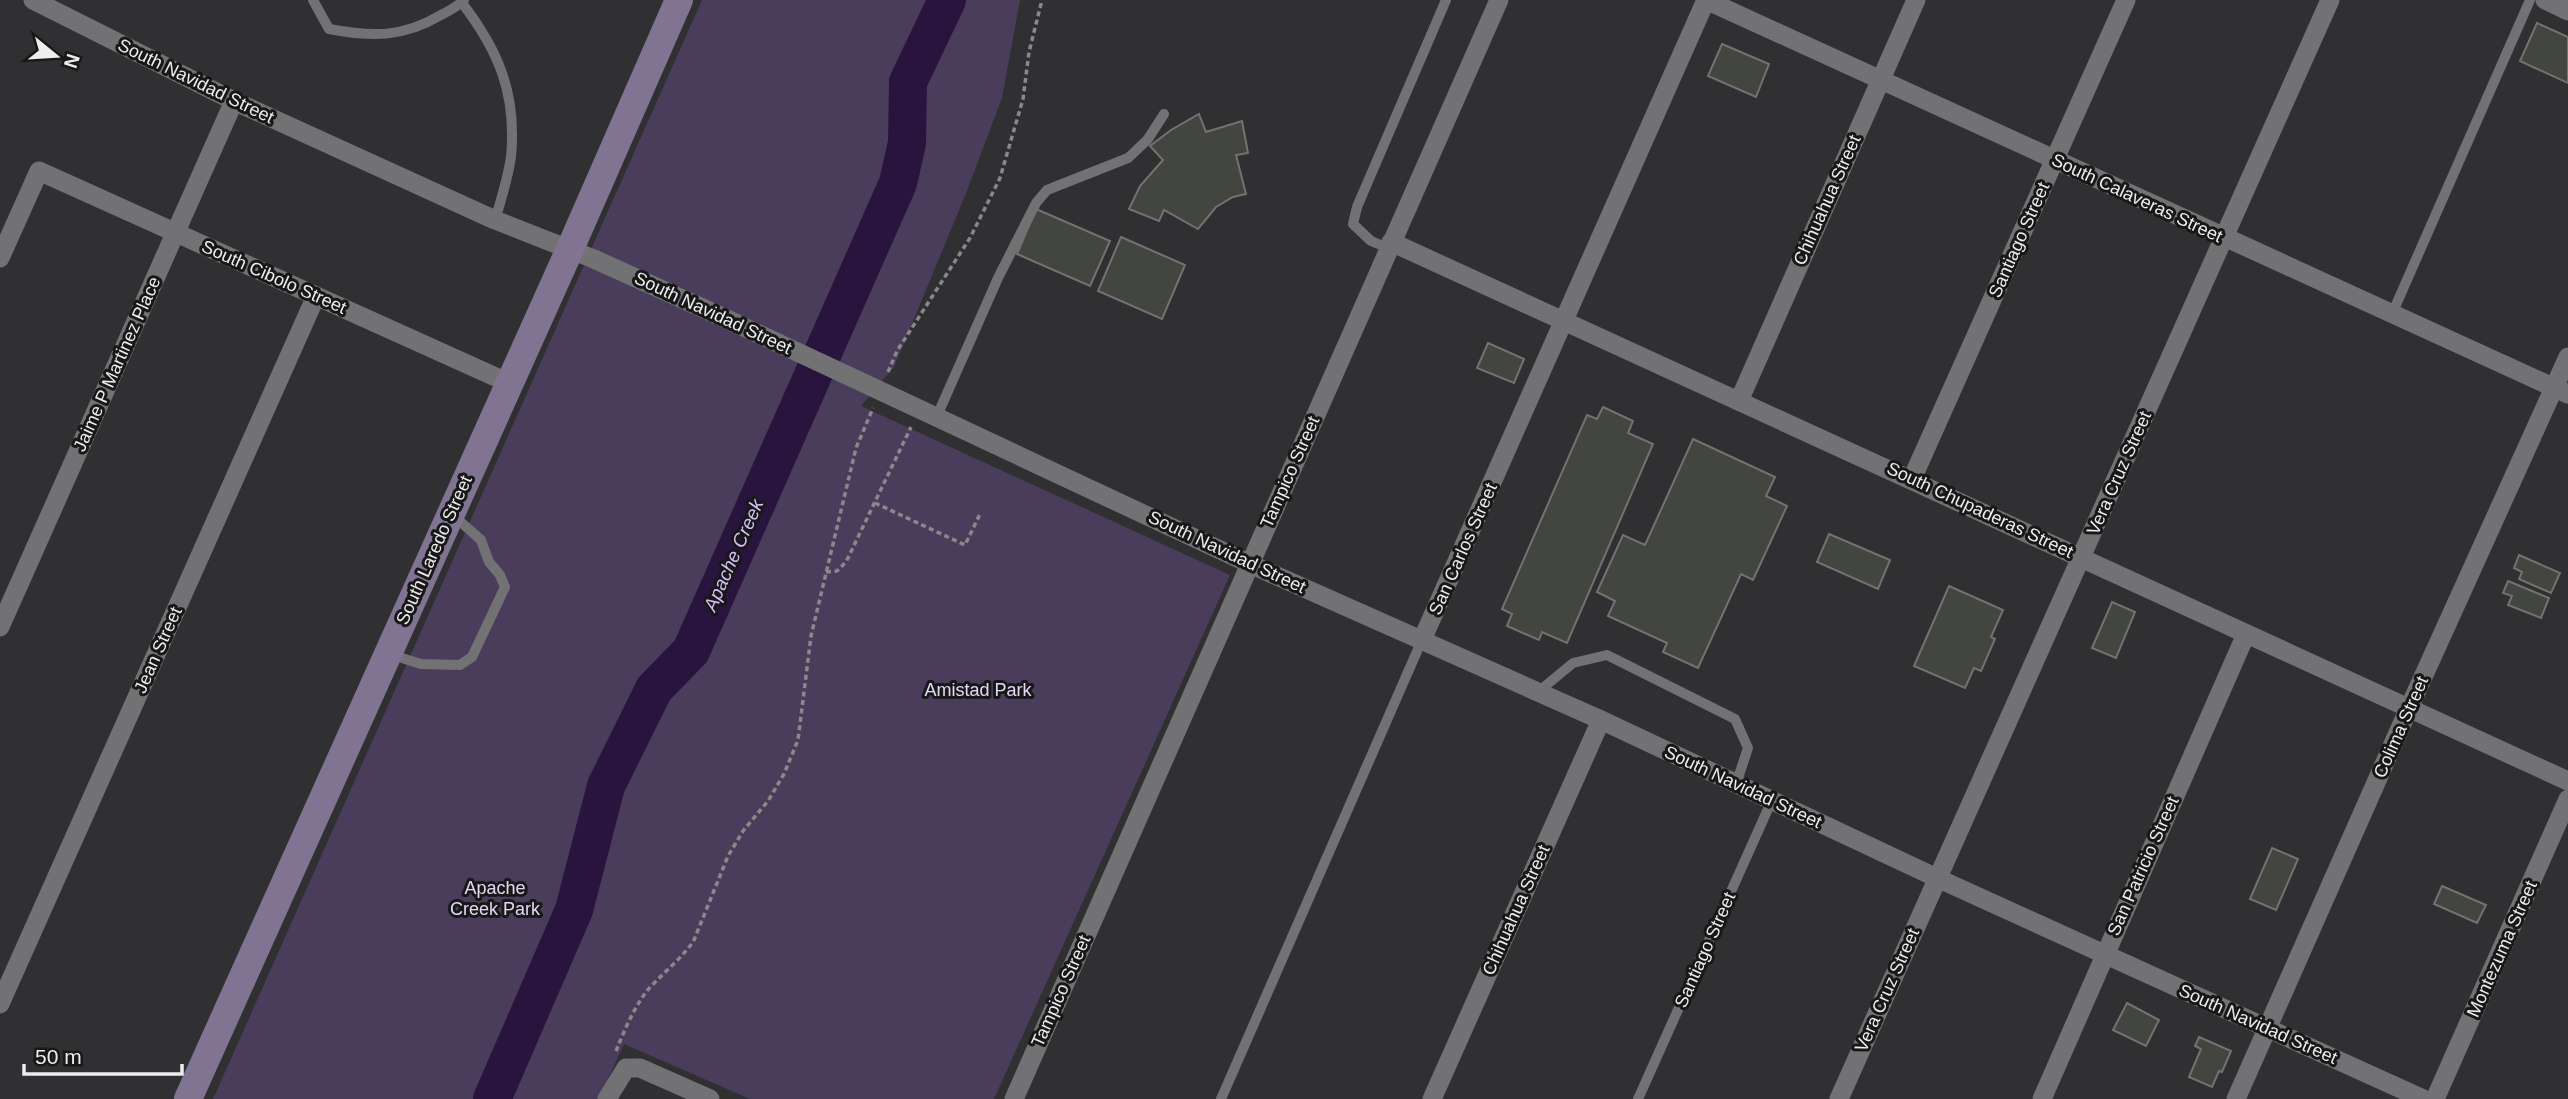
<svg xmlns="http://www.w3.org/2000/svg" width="2568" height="1099" font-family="Arial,sans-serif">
<rect width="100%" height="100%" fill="#302f32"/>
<!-- green -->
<polygon fill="#4a3d5b" points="702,0 1020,0 1002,98 965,196 894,367 861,406 1230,575 994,1099 750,1099 624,1044 599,1099 213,1099"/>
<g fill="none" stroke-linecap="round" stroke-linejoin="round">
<!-- river -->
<polyline stroke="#28143d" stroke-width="38" points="492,1099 574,910 606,786 654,689 691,651 898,183 907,143 908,82 947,0"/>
</g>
<!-- building -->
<g fill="#434541" stroke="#727370" stroke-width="2">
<polygon points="2537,23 2568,37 2568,83 2520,61"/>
<polygon points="1722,44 1769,64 1756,97 1708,76"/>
<polygon points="1199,114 1206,132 1242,121 1248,153 1236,155 1246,194 1233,197 1216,207 1198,229 1164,210 1159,221 1129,209 1140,186 1163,160 1150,146 1171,130"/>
<polygon points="1036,209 1110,241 1090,286 1017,254"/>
<polygon points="1121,237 1185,265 1162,319 1098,291"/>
<polygon points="1488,343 1524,359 1514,383 1477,368"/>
<polygon points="1603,407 1633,421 1628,433 1653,444 1567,643 1542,632 1539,640 1507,626 1512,614 1502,609 1587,415 1597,419"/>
<polygon points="1693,439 1775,477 1766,496 1787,506 1753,580 1741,574 1698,668 1663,652 1667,643 1608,616 1615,601 1597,592 1623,535 1645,545"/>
<polygon points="1829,534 1890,560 1878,589 1817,562"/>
<polygon points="2519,555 2560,573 2551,593 2519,579 2522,572 2514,568"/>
<polygon points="2508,581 2549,598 2541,618 2508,605 2512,596 2503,593"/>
<polygon points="1949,586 2003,610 1991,637 1995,639 1981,671 1974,668 1965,688 1914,666"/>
<polygon points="2112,602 2135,612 2116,658 2092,648"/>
<polygon points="2272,848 2298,859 2276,910 2250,899"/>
<polygon points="2442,886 2486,905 2477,923 2434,904"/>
<polygon points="2127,1003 2159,1020 2146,1046 2113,1030"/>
<polygon points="2199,1037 2231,1051 2222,1072 2219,1071 2212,1087 2189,1077 2201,1049 2195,1046"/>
</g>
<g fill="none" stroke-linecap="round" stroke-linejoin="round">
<!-- path -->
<g stroke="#89888a" stroke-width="3.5" stroke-dasharray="5 3.5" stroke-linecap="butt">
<polyline points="888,372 897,351 970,238 1000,178 1023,99 1029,52 1042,0"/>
<polyline points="875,503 965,545 980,514"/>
<polyline points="826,572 837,571 846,562 911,427"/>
<path d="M616,1051C624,1031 633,1010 646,992C660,975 684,957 694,940L728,856L743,831L768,801L784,774L798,740L811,636L856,448L873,408"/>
</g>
<!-- service -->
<g stroke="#727174" stroke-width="10">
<path d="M313,0L329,29C372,37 402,38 441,15C449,11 458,6 464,0"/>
<path d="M462,3C499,51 517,95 511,157C508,178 501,200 495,220"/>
<polyline points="1388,248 1371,241 1353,224 1357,207 1446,0"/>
<polyline points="2392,314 2530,0"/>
<polyline points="937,416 998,278 1036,203 1047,190 1128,158 1148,139 1164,114"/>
<polyline points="389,654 421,664 460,665 472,657 505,587 500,575 489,562 481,540 454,516"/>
<polyline points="1538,692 1573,663 1607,655 1735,719 1748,748 1736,784"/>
<polyline points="1221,1099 1422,640"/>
<polyline points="1638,1099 1772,800"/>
</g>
<!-- minor -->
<g stroke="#727174" stroke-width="19">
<polyline points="33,0 234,101 495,220 594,259 729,320 1250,564 1601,720 1937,878 2423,1099"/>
<polyline points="1706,0 2568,394"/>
<polyline points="2545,0 2568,11"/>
<polyline points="1391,242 2568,781"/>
<polyline points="0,258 39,171 509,383"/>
<polyline points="1739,401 1916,0"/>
<polyline points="1912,479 2126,0"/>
<polyline points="0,627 234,101"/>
<polyline points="1422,640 1706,0"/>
<polyline points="0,1004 316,296"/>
<polyline points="607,1099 626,1068 640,1068 710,1099"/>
<polyline points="1014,1099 1499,0"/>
<polyline points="1432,1099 1601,720"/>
<polyline points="1839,1099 2330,0"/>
<polyline points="2042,1099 2246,634"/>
<polyline points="2236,1099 2409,708 2568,357"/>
<polyline points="2435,1099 2568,799"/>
</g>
<!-- secondary -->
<polyline stroke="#817492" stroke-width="28" points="188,1099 570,249 679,0"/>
</g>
<g text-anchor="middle" stroke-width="6" stroke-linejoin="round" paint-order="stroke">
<!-- street labels -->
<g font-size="18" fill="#edecee" stroke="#181819">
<text transform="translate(196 81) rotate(26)" y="6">South Navidad Street</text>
<text transform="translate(2137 198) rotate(25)" y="6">South Calaveras Street</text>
<text transform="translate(1827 200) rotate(-66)" y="6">Chihuahua Street</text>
<text transform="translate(2019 240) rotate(-66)" y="6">Santiago Street</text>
<text transform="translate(274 277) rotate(24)" y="6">South Cibolo Street</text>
<text transform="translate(713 313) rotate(25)" y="6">South Navidad Street</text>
<text transform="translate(117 364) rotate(-66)" y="6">Jaime P Martinez Place</text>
<text transform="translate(1290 472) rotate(-66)" y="6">Tampico Street</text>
<text transform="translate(2119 473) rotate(-66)" y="6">Vera Cruz Street</text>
<text transform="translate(1980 510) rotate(25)" y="6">South Chupaderas Street</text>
<text transform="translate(1463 549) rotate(-66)" y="6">San Carlos Street</text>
<text transform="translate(434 550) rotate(-66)" y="6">South Laredo Street</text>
<text transform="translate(1227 552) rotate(25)" y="6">South Navidad Street</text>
<text transform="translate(158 650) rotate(-66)" y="6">Jean Street</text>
<text transform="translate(2401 727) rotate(-66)" y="6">Colima Street</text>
<text transform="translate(1743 787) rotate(25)" y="6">South Navidad Street</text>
<text transform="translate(2143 866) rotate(-66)" y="6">San Patricio Street</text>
<text transform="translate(1516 910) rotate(-66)" y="6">Chihuahua Street</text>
<text transform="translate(2502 949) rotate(-66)" y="6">Montezuma Street</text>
<text transform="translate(1705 950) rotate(-66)" y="6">Santiago Street</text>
<text transform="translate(1887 990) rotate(-66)" y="6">Vera Cruz Street</text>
<text transform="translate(1061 991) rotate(-66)" y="6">Tampico Street</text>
<text transform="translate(2258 1024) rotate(24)" y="6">South Navidad Street</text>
</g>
<!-- park labels -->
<g font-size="18" fill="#e3d7f6" stroke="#181819">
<text x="978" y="696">Amistad Park</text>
<text x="495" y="894">Apache<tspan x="495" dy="21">Creek Park</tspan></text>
</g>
<!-- water labels -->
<g font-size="19" font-style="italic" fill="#d6bdf9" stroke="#181819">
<text transform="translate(733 555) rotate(-66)" y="7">Apache Creek</text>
</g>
</g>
<!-- north arrow -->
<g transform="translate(56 56) rotate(108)" stroke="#181819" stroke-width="5" paint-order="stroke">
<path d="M0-5L12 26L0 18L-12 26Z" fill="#edecee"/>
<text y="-10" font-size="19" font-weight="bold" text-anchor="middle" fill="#edecee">N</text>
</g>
<!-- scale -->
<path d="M24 1064v10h158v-10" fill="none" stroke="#edecee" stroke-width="3.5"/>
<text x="35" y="1064" font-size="21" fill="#edecee" stroke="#181819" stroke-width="5" paint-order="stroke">50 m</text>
</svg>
